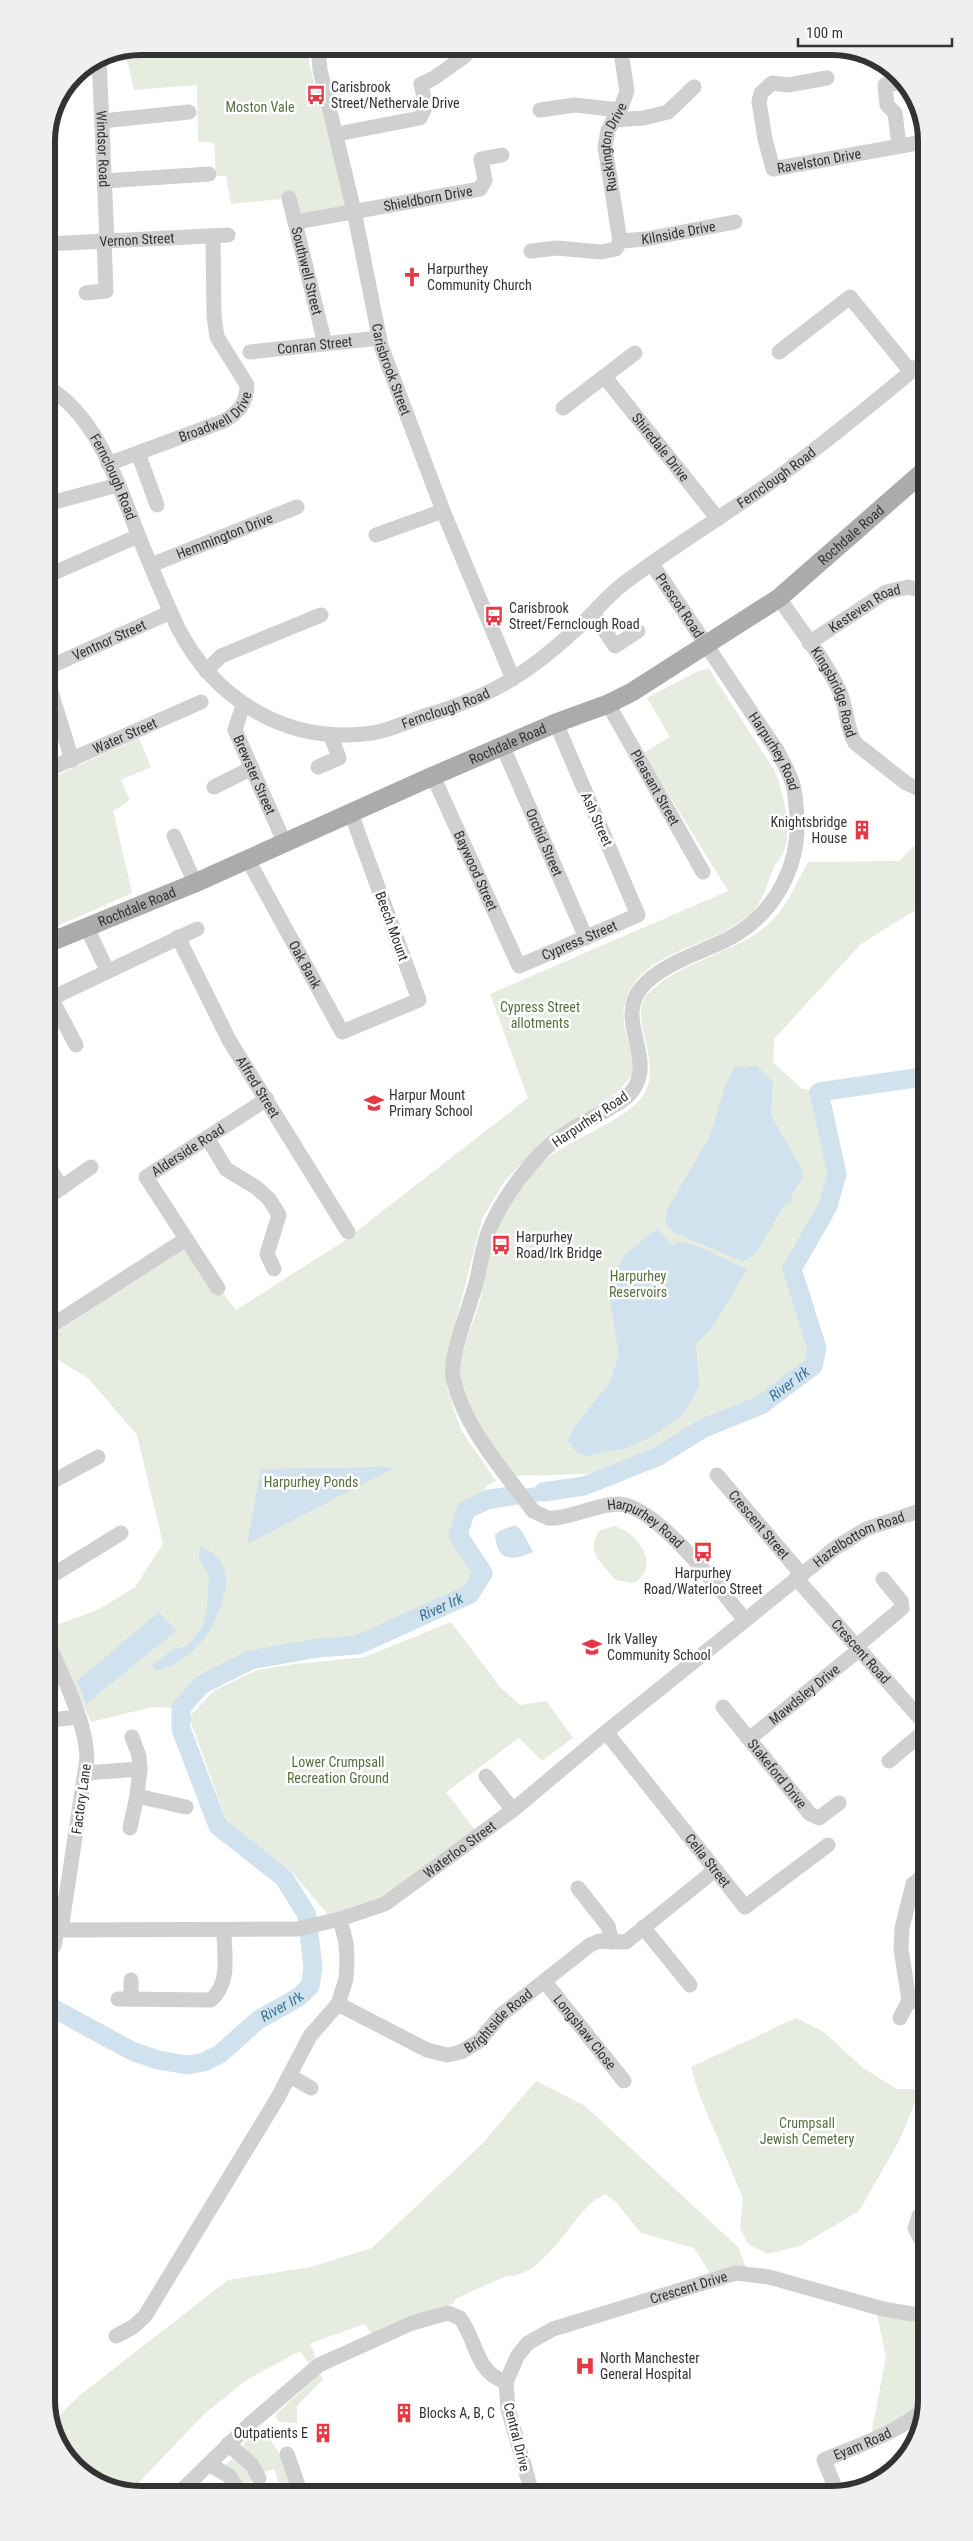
<svg xmlns="http://www.w3.org/2000/svg" width="973" height="2541" font-family="'Roboto Condensed',sans-serif">
<rect width="100%" height="100%" fill="#fff"/>
<!-- green -->
<g fill="#e6ecdf">
<polygon points="141,46 309,46 309,63 347,207 297,214 291,198 231,204 226,176 216,176 214,143 198,141 197,85 134,90 125,51 118,51"/>
<path d="M709,669L774,770C783,791 793,829 784,851C782,857 777,862 774,867C768,881 764,897 755,909C752,914 746,917 741,921C706,948 641,952 626,1000C618,1023 632,1048 636,1070L618,1092L534,1151L504,1182L482,1219L453,1333L446,1370L448,1392L461,1430L496,1481L487,1485L467,1528L475,1568L465,1588L358,1640L314,1643L248,1655L197,1680L172,1708L152,1707L91,1722L49,1628L99,1609L135,1587L163,1544L137,1435L88,1378L48,1354V1338L187,1245L236,1310L344,1241L528,1098L490,994L728,891L643,753L670,737L647,698L698,671Z"/>
<polygon points="139,738 151,767 121,780 130,800 113,811 132,893 48,930 47,780"/>
<path d="M924,805L925,904L861,944L774,1039L773,1062L802,1089L814,1090L833,1174L825,1201L789,1267L811,1345L807,1364L757,1399L696,1423L654,1453L587,1474L509,1476C495,1451 458,1399 459,1370C460,1355 475,1317 480,1301C486,1279 485,1251 493,1231C502,1209 526,1177 544,1161C568,1140 628,1119 643,1096C665,1063 626,1016 648,994C679,962 729,955 764,928C784,913 796,884 808,862L899,861L915,845Z"/>
<path d="M614,1526C638,1532 663,1568 633,1583L616,1580C602,1563 585,1553 599,1531Z"/>
<polygon points="451,1622 500,1687 520,1705 546,1701 573,1738 542,1761 519,1738 446,1792 475,1830 395,1894 330,1917 290,1870 228,1825 189,1717 215,1690 257,1670 295,1664 365,1657"/>
<polygon points="796,2018 824,2032 863,2068 897,2089 921,2089 898,2143 859,2211 800,2246 767,2254 748,2244 740,2228 743,2198 699,2094 691,2067"/>
<path d="M536,2081L585,2106L738,2247L747,2270L711,2275L694,2248L641,2233L616,2202L605,2194C600,2198 593,2200 589,2205C567,2226 541,2278 506,2276L455,2299L454,2303L374,2336L364,2324L312,2343L310,2344L316,2357L309,2364L300,2351L248,2379L204,2414L130,2492L79,2471L50,2424L80,2395L228,2280L311,2267L372,2248L482,2144Z"/>
<polygon points="877,2314 927,2322 927,2400 910,2414 871,2435 886,2357"/>
<polygon points="320,2374 323,2379 297,2406 297,2423 279,2422 276,2417 277,2413"/>
<polygon points="261,2430 265,2431 282,2458 294,2494 283,2494 274,2469 263,2472 242,2447 245,2442"/>
<polygon points="233,2458 238,2458 256,2480 239,2485 225,2465"/>
</g>
<!-- water -->
<g fill="#cfe2ee">
<polygon points="756,1065 773,1082 771,1112 773,1119 803,1171 802,1178 793,1192 791,1203 786,1203 755,1254 743,1262 673,1232 665,1223 667,1210 709,1138 725,1087 735,1066 745,1068"/>
<polygon points="657,1229 673,1246 678,1241 700,1247 747,1269 714,1325 696,1344 699,1386 684,1413 653,1436 627,1448 586,1456 577,1453 568,1441 573,1429 610,1382 619,1355 608,1288 624,1255"/>
<polygon points="396,1467 247,1544 261,1469"/>
<polygon points="566,1484 572,1496 489,1509 484,1495 502,1491"/>
<path d="M516,1525L523,1533L533,1552C512,1561 497,1562 495,1535L501,1530Z"/>
<path d="M200,1547C214,1551 225,1563 226,1578C228,1589 215,1623 208,1633C199,1648 174,1668 156,1671L152,1665L174,1649L187,1646L202,1628L207,1608L209,1575L199,1559Z"/>
<polygon points="159,1612 176,1631 86,1704 77,1681"/>
</g>
<g fill="none" stroke-linecap="round" stroke-linejoin="round">
<!-- river -->
<g stroke="#cfe2ee" stroke-width="19">
<path id="s1" d="M543,1492L584,1486L659,1456L702,1429L761,1405L813,1366L817,1348L792,1269L828,1206L837,1174L819,1092L922,1077L925,1074"/>
<path id="s2" d="M49,2006L132,2051L158,2060L187,2065L204,2062L220,2054L258,2020L299,1997L310,1986L313,1968L307,1915L284,1878L218,1826L181,1729V1708L201,1685L251,1660L318,1648L358,1645L470,1594L483,1573L458,1535L466,1510L489,1499L511,1496"/>
</g>
<!-- minor -->
<g stroke="#d0d0d0" stroke-width="15">
<path id="s3" d="M318,46L320,70L354,211L381,346L443,511L513,679"/>
<path id="s4" d="M99,58L107,241"/>
<path id="s5" d="M827,78L788,85L772,83L761,93L759,102L765,139L773,169L923,142"/>
<polyline points="897,83 885,85 887,105 895,113 899,145"/>
<polyline points="540,110 575,105 620,110"/>
<polyline points="613,120 644,118 668,112 694,87"/>
<polyline points="102,121 189,112"/>
<polyline points="337,134 420,118 426,106 421,84 434,78 465,56"/>
<polyline points="105,181 209,174"/>
<path id="s6" d="M289,198L325,344"/>
<path id="s7" d="M296,222L480,189L485,180L481,159L502,155"/>
<path id="s8" d="M620,241L646,239L735,222"/>
<path id="s9" d="M47,244L228,235"/>
<path id="s10" d="M531,251L557,248L601,252L616,249L620,241L605,147L608,130L620,110L627,91L620,46"/>
<polyline points="86,293 106,291 104,241"/>
<path id="s11" d="M250,352L379,338"/>
<polyline points="779,352 850,297 911,372"/>
<path id="s12" d="M604,376L718,519"/>
<path id="s13" d="M47,387C97,415 119,486 139,537C151,567 164,598 178,628C214,698 283,742 363,734C383,733 405,723 424,716C455,707 485,696 512,679C537,664 566,639 587,619C599,607 610,594 623,584C674,545 729,513 781,475C830,439 877,400 924,361"/>
<polyline points="563,408 635,353"/>
<polyline points="138,453 157,505"/>
<path id="s14" d="M108,464L224,421C238,413 247,403 247,385L217,337L214,316L213,236"/>
<polyline points="47,504 118,485"/>
<polyline points="376,535 443,511"/>
<path id="s15" d="M652,564L778,752C783,762 789,772 792,782C795,789 795,798 796,806C803,860 778,913 728,939C702,952 660,965 642,987C614,1019 656,1057 633,1090C626,1100 613,1106 603,1112C581,1124 557,1136 540,1154C521,1175 501,1202 490,1228C482,1246 481,1264 476,1283C470,1307 449,1356 453,1378C464,1428 504,1471 533,1511L548,1518H555C576,1516 598,1504 619,1504C657,1506 721,1591 745,1620"/>
<path id="s16" d="M151,565L297,507"/>
<polyline points="47,576 138,536"/>
<path id="s17" d="M779,598C799,628 824,658 840,692C847,708 846,728 855,743L906,783L924,791"/>
<polyline points="593,613 615,646 638,631"/>
<path id="s18" d="M809,643L886,592L908,587L924,591"/>
<path id="s19" d="M47,668L171,612"/>
<polyline points="206,671 221,656 321,615"/>
<polyline points="47,679 72,760"/>
<path id="s20" d="M608,704L703,872"/>
<path id="s21" d="M243,705L235,730L285,844"/>
<path id="s22" d="M503,747L586,938"/>
<polyline points="318,767 339,758 331,736"/>
<path id="s23" d="M47,770L201,702"/>
<path id="s24" d="M433,776L519,966L638,915L556,723"/>
<polyline points="214,787 252,768"/>
<polyline points="174,836 195,883"/>
<path id="s25" d="M248,860L342,1032L419,1000L351,813"/>
<polyline points="87,928 107,970"/>
<path id="s26" d="M178,937L229,1040L348,1232"/>
<polyline points="51,998 76,1045"/>
<polyline points="48,1000 197,929"/>
<polyline points="208,1139 226,1169 257,1188 269,1199 279,1215 267,1254 274,1269"/>
<polyline points="48,1166 62,1188"/>
<polyline points="48,1197 91,1167"/>
<path id="s27" d="M218,1288L146,1177L267,1099"/>
<polyline points="48,1328 186,1239"/>
<path id="s28" d="M717,1475L802,1575"/>
<polyline points="48,1484 98,1457"/>
<polyline points="48,1578 121,1533"/>
<path id="s29" d="M796,1578L926,1725"/>
<path d="M48,1643C64,1680 85,1718 87,1758L61,1930"/>
<polyline points="857,1646 902,1608 901,1601 883,1579"/>
<path id="s30" d="M723,1707L810,1814L819,1818L839,1803"/>
<polyline points="49,1720 79,1717"/>
<path id="s31" d="M606,1732L745,1907L828,1845"/>
<polyline points="132,1737 139,1756 140,1769"/>
<path id="s32" d="M749,1739L860,1649"/>
<polyline points="889,1761 926,1730"/>
<polyline points="86,1773 140,1769 137,1796 186,1807"/>
<polyline points="486,1776 513,1810"/>
<polyline points="130,1828 137,1796"/>
<polyline points="578,1888 608,1926 612,1942"/>
<polyline points="643,1927 690,1985"/>
<path id="s33" d="M49,1930L297,1929L340,1919L385,1904L513,1810L606,1732L835,1548L866,1529L925,1509"/>
<polyline points="49,1955 55,1943 56,1930"/>
<path id="s34" d="M545,1982L624,2081"/>
<path d="M118,1999L211,2000C231,1982 224,1955 224,1930"/>
<polyline points="131,1999 131,1980"/>
<polyline points="909,2000 926,2005"/>
<path id="s35" d="M338,2004L427,2050L447,2055L461,2052L479,2041L501,2015L590,1945L599,1941L626,1942L715,1870"/>
<polyline points="900,2018 909,2000 901,1949 902,1928 913,1884 926,1874"/>
<polyline points="290,2076 311,2088"/>
<polyline points="926,2209 919,2216 915,2228 922,2242 927,2244"/>
<polyline points="116,2336 133,2327 145,2316 277,2099 310,2036 338,2004 346,1979 347,1960 346,1943 340,1919"/>
<polyline points="228,2444 252,2465 259,2478"/>
<polyline points="287,2454 301,2494"/>
<polyline points="209,2464 229,2476 236,2486"/>
<path id="s36" d="M837,2492L824,2460C859,2445 895,2434 923,2410"/>
<path id="s37" d="M532,2493L508,2409L506,2382L518,2355L528,2343L553,2329L736,2273L769,2277L883,2309L912,2314L927,2313"/>
<path d="M178,2494L251,2423L319,2365L412,2323L448,2313L460,2318C477,2340 475,2373 506,2382"/>
</g>
<!-- major -->
<path stroke="#ababab" stroke-width="19" id="s38" d="M48,943L195,883L433,776L556,723L608,704L632,692L779,598L924,471"/>
</g>
<!-- icons -->
<defs>
<symbol id="bus-bare" viewBox="-9 -9 18 18"><path d="M-5-6H5V4H4V6H2V4H-2V6H-4V4H-5ZM-3.5-4V0h7V-4ZM-3.5 1.2v1.5H-2V1.2ZM2 1.2v1.5H3.5V1.2Z" fill="#e63946" stroke="#fff" stroke-width="2.5" paint-order="stroke"/></symbol>
<symbol id="church-bare" viewBox="-9 -9 18 18"><path d="M-1.2-6h2.4v3.5h3.3v2.4h-3.3V6h-2.4V-.1h-3.3v-2.4h3.3Z" fill="#e63946" stroke="#fff" stroke-width="2.5" paint-order="stroke"/></symbol>
<symbol id="building-bare" viewBox="-9 -9 18 18"><path d="M-4-6H4V6H1V3H-1V6H-4ZM-2.5-4.3h1.7v1.8h-1.7ZM.8-4.3h1.7v1.8H.8ZM-2.5-1h1.7V.8h-1.7ZM.8-1h1.7V.8H.8Z" fill="#e63946" stroke="#fff" stroke-width="2.5" paint-order="stroke"/></symbol>
<symbol id="school-bare" viewBox="-9 -9 18 18"><path d="M0-5L7-2L0 1L-7-2ZM-4 1L0 2.5L4 1V4Q0 6-4 4Z" fill="#e63946" stroke="#fff" stroke-width="2.5" paint-order="stroke"/></symbol>
<symbol id="hospital-bare" viewBox="-9 -9 18 18"><path d="M-5-5h3v3.5h4V-5h3V5h-3V1.5h-4V5h-3Z" fill="#e63946" stroke="#fff" stroke-width="2.5" paint-order="stroke"/></symbol>
</defs>
<g fill-rule="evenodd">
<use href="#bus-bare" x="302" y="81" width="28" height="28"/>
<use href="#church-bare" x="398" y="263" width="28" height="28"/>
<use href="#bus-bare" x="480" y="602" width="28" height="28"/>
<use href="#building-bare" x="848" y="816" width="28" height="28"/>
<use href="#school-bare" x="360" y="1089" width="28" height="28"/>
<use href="#bus-bare" x="487" y="1231" width="28" height="28"/>
<use href="#bus-bare" x="689" y="1538" width="28" height="28"/>
<use href="#school-bare" x="578" y="1633" width="28" height="28"/>
<use href="#hospital-bare" x="571" y="2352" width="28" height="28"/>
<use href="#building-bare" x="390" y="2399" width="28" height="28"/>
<use href="#building-bare" x="309" y="2419" width="28" height="28"/>
</g>
<g text-anchor="middle" stroke-width="5" stroke-linejoin="round" paint-order="stroke">
<!-- poi labels -->
<g font-size="14" fill="#333" stroke="#fff" text-anchor="start">
<text x="331" y="92">Carisbrook<tspan x="331" dy="16">Street/Nethervale Drive</tspan></text>
<text x="427" y="274">Harpurthey<tspan x="427" dy="16">Community Church</tspan></text>
<text x="509" y="613">Carisbrook<tspan x="509" dy="16">Street/Fernclough Road</tspan></text>
<text x="847" y="827" text-anchor="end">Knightsbridge<tspan x="847" dy="16">House</tspan></text>
<text x="389" y="1100">Harpur Mount<tspan x="389" dy="16">Primary School</tspan></text>
<text x="516" y="1242">Harpurhey<tspan x="516" dy="16">Road/Irk Bridge</tspan></text>
<text x="703" y="1578" text-anchor="middle">Harpurhey<tspan x="703" dy="16">Road/Waterloo Street</tspan></text>
<text x="607" y="1644">Irk Valley<tspan x="607" dy="16">Community School</tspan></text>
<text x="600" y="2363">North Manchester<tspan x="600" dy="16">General Hospital</tspan></text>
<text x="419" y="2418">Blocks A, B, C</text>
<text x="308" y="2438" text-anchor="end">Outpatients E</text>
</g>
<!-- park labels -->
<g font-size="14" fill="#56703f" stroke="#fff">
<text x="260" y="112">Moston Vale</text>
<text x="540" y="1012">Cypress Street<tspan x="540" dy="16">allotments</tspan></text>
<text x="638" y="1281">Harpurhey<tspan x="638" dy="16">Reservoirs</tspan></text>
<text x="311" y="1487">Harpurhey Ponds</text>
<text x="338" y="1767">Lower Crumpsall<tspan x="338" dy="16">Recreation Ground</tspan></text>
<text x="807" y="2128">Crumpsall<tspan x="807" dy="16">Jewish Cemetery</tspan></text>
</g>
<!-- street labels -->
<g font-size="14" fill="#333" stroke="#fff">
<text dy="5" stroke="none"><textPath href="#s10" startOffset="191">Ruskington Drive</textPath></text>
<text dy="5" stroke="none"><textPath href="#s4" startOffset="91">Windsor Road</textPath></text>
<text dy="5" stroke="none"><textPath href="#s5" startOffset="195">Ravelston Drive</textPath></text>
<text dy="5" stroke="none"><textPath href="#s7" startOffset="134">Shieldborn Drive</textPath></text>
<text dy="5" stroke="none"><textPath href="#s8" startOffset="59">Kilnside Drive</textPath></text>
<text dy="5" stroke="none"><textPath href="#s9" startOffset="90">Vernon Street</textPath></text>
<text dy="5" stroke="none"><textPath href="#s6" startOffset="75">Southwell Street</textPath></text>
<text dy="5" stroke="none"><textPath href="#s11" startOffset="65">Conran Street</textPath></text>
<text dy="5" stroke="none"><textPath href="#s3" startOffset="332">Carisbrook Street</textPath></text>
<text dy="5" stroke="none"><textPath href="#s14" startOffset="119">Broadwell Drive</textPath></text>
<text dy="5" stroke="none"><textPath href="#s12" startOffset="91">Shiredale Drive</textPath></text>
<text dy="5" stroke="none"><textPath href="#s13" startOffset="114">Fernclough Road</textPath></text>
<text dy="5" stroke="none"><textPath href="#s13" startOffset="998">Fernclough Road</textPath></text>
<text dy="5" stroke="none"><textPath href="#s38" startOffset="906">Rochdale Road</textPath></text>
<text dy="5" stroke="none"><textPath href="#s16" startOffset="79">Hemmington Drive</textPath></text>
<text dy="5" stroke="none"><textPath href="#s15" startOffset="50">Prescot Road</textPath></text>
<text dy="5" stroke="none"><textPath href="#s18" startOffset="66">Kesteven Road</textPath></text>
<text dy="5" stroke="none"><textPath href="#s19" startOffset="68">Ventnor Street</textPath></text>
<text dy="5" stroke="none"><textPath href="#s17" startOffset="110">Kingsbridge Road</textPath></text>
<text dy="5" stroke="none"><textPath href="#s13" startOffset="592">Fernclough Road</textPath></text>
<text dy="5" stroke="none"><textPath href="#s23" startOffset="85">Water Street</textPath></text>
<text dy="5" stroke="none"><textPath href="#s38" startOffset="501">Rochdale Road</textPath></text>
<text dy="5" stroke="none"><textPath href="#s15" startOffset="224">Harpurhey Road</textPath></text>
<text dy="5" stroke="none"><textPath href="#s21" startOffset="75">Brewster Street</textPath></text>
<text dy="5" stroke="none"><textPath href="#s20" startOffset="96">Pleasant Street</textPath></text>
<text transform="translate(597 819) rotate(66)" y="5">Ash Street</text>
<text dy="5" stroke="none"><textPath href="#s22" startOffset="104">Orchid Street</textPath></text>
<text dy="5" stroke="none"><textPath href="#s24" startOffset="104">Baywood Street</textPath></text>
<text dy="5" stroke="none"><textPath href="#s38" startOffset="96">Rochdale Road</textPath></text>
<text transform="translate(392 926) rotate(70)" y="5">Beech Mount</text>
<text dy="5" stroke="none"><textPath href="#s24" startOffset="274">Cypress Street</textPath></text>
<text dy="5" stroke="none"><textPath href="#s25" startOffset="119">Oak Bank</textPath></text>
<text dy="5" stroke="none"><textPath href="#s26" startOffset="170">Alfred Street</textPath></text>
<text transform="translate(590 1119) rotate(-34)" y="5">Harpurhey Road</text>
<text dy="5" stroke="none"><textPath href="#s27" startOffset="182">Alderside Road</textPath></text>
<text dy="5" stroke="none"><textPath href="#s28" startOffset="65">Crescent Street</textPath></text>
<text dy="5" stroke="none"><textPath href="#s15" startOffset="1286">Harpurhey Road</textPath></text>
<text dy="5" stroke="none"><textPath href="#s33" startOffset="939">Hazelbottom Road</textPath></text>
<text dy="5" stroke="none"><textPath href="#s29" startOffset="98">Crescent Road</textPath></text>
<text dy="5" stroke="none"><textPath href="#s32" startOffset="71">Mawdsley Drive</textPath></text>
<text dy="5" stroke="none"><textPath href="#s30" startOffset="86">Stakeford Drive</textPath></text>
<text transform="translate(81 1799) rotate(-82)" y="5">Factory Lane</text>
<text dy="5" stroke="none"><textPath href="#s33" startOffset="432">Waterloo Street</textPath></text>
<text dy="5" stroke="none"><textPath href="#s31" startOffset="164">Celia Street</textPath></text>
<text dy="5" stroke="none"><textPath href="#s35" startOffset="184">Brightside Road</textPath></text>
<text dy="5" stroke="none"><textPath href="#s34" startOffset="64">Longshaw Close</textPath></text>
<text dy="5" stroke="none"><textPath href="#s37" startOffset="330">Crescent Drive</textPath></text>
<text transform="translate(517 2437) rotate(76)" y="5">Central Drive</text>
<text dy="5" stroke="none"><textPath href="#s36" startOffset="76">Eyam Road</textPath></text>
</g>
<!-- water labels -->
<g font-size="15" font-style="italic" fill="#3f7597" stroke="#fff">
<text dy="5" stroke="none"><textPath href="#s1" startOffset="272">River Irk</textPath></text>
<text dy="5" stroke="none"><textPath href="#s2" startOffset="910">River Irk</textPath></text>
<text dy="5" stroke="none"><textPath href="#s2" startOffset="265">River Irk</textPath></text>
</g>
</g>
<!-- crop -->
<path d="M0 0H973V2541H0ZM141 55H832A86 86 0 0 1 918 141V2400A86 86 0 0 1 832 2486H141A86 86 0 0 1 55 2400V141A86 86 0 0 1 141 55Z" fill="#efefef" fill-rule="evenodd"/>
<path fill="none" stroke="#333" stroke-width="6" d="M141 55H832A86 86 0 0 1 918 141V2400A86 86 0 0 1 832 2486H141A86 86 0 0 1 55 2400V141A86 86 0 0 1 141 55Z"/>
<!-- scale -->
<path d="M798 38v8h154v-8" fill="none" stroke="#333333" stroke-width="2.5"/>
<text x="806" y="38" font-size="15" fill="#333333" stroke="#ffffff" stroke-width="4" paint-order="stroke">100 m</text>
</svg>
